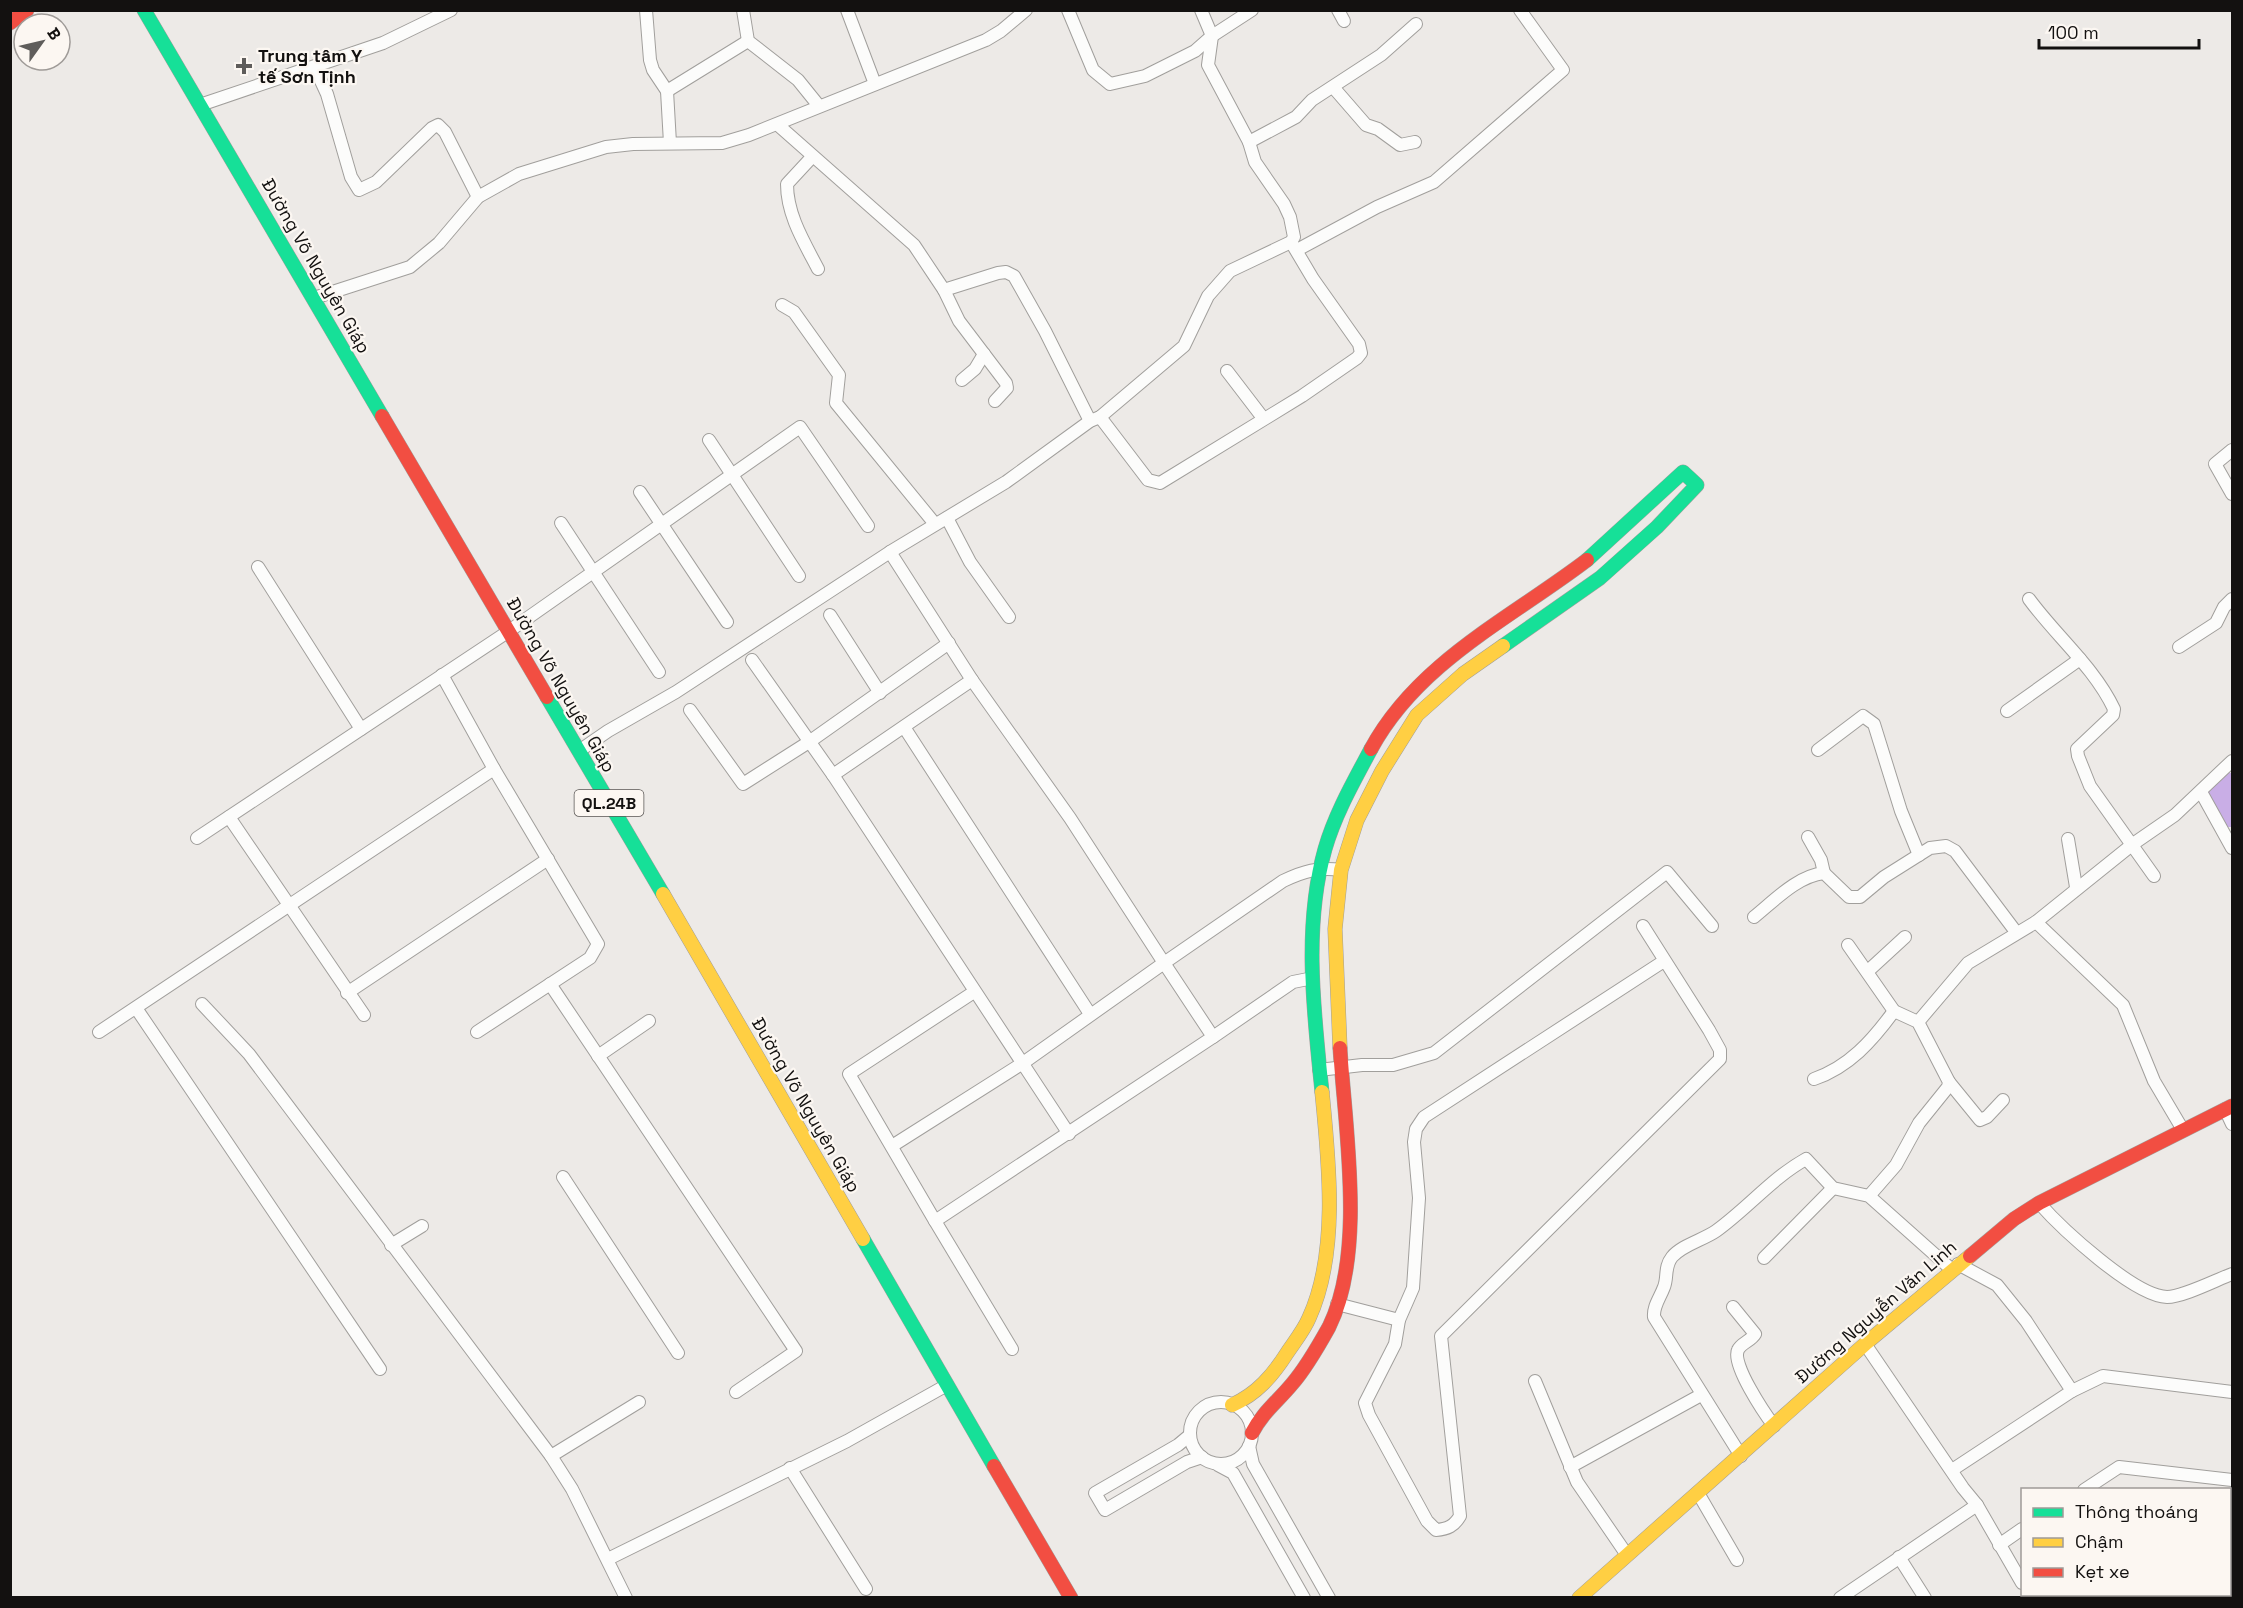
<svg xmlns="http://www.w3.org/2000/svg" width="2243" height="1608" font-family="'Space Grotesk',sans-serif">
<rect width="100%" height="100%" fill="#edeae7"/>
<!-- water -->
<polygon fill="#c9aee6" points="2225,769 2232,774 2232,827 2225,827 2205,796"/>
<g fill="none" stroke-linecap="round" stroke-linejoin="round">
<defs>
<g id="street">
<polyline points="646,10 650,60 653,70 667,91 670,143"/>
<polyline points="743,10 748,41 798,80 819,106"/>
<polyline points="847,10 875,84"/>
<polyline points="1068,10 1093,70 1110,84 1145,76 1195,51 1212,36 1252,10"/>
<polyline points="1338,10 1344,21"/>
<polyline points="315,68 327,94 351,177 359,190 376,182 432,128 438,125 445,132 478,197"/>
<polyline points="1333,87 1366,125 1378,129 1400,145 1415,142"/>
<polyline points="667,91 748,41"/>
<polyline points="200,105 383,43 451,10"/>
<polyline points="778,125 914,245 944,290 998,273 1006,272 1014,276 1045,331 1090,421"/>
<polyline points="1249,142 1296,117 1312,100 1381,55 1416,24"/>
<path d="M812,157L787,184C787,215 804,242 818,269"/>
<polyline points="1297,250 1377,207 1434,182 1563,70 1520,10"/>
<polyline points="944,290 959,321 1006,383 1007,388 995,401"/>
<polyline points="314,298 410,267 439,243 478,197 519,174 606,147 633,144 722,143 749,135 986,40 1001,31 1026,10"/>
<polyline points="782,305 794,312 839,375 836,403 935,524"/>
<polyline points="1227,371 1263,418"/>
<polyline points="962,380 975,369 984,354"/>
<polyline points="1100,417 1148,480 1160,483 1302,396 1357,358 1361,353 1359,344 1313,279 1291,242"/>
<polyline points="709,440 799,576"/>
<polyline points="2232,450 2215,464 2232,494"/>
<polyline points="640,492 727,622"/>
<polyline points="947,518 970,562 1009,617"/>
<polyline points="561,523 659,672"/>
<path d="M890,552L972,680L1070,818L1164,963L1283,881C1304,871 1318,867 1341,870"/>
<polyline points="258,567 361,729"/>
<path d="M2029,599C2056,636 2094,667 2114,709L2113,715L2077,749L2078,756L2090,786L2154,876"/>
<polyline points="830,615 880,693"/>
<polyline points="2179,647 2216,623 2224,607 2232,599"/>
<polyline points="752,660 833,775 1069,1134"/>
<polyline points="442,675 494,769 598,944 590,958 477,1032"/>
<polyline points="690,710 743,784 809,742 949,643"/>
<polyline points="2007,711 2080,659"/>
<polyline points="904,727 1090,1014"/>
<polyline points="1818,750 1863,716 1874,724 1901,811 1919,855"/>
<polyline points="579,751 608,731 676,692 890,552 1006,482 1090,421 1100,417 1184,346 1208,296 1230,271 1291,242 1294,237 1290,217 1284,204 1255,162 1249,142 1208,65 1212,36 1201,10"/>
<polyline points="833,775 972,680"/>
<polyline points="2201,792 2232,848"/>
<polyline points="229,817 364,1015"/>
<polyline points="1808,837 1821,860 1824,873"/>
<polyline points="197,838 509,631 800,427 868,526"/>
<polyline points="2068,839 2076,887"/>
<path d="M1754,917C1774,901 1797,876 1824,873L1849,897H1860L1884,877L1930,848L1946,846L1955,851L2016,932"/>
<polyline points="2036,922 2123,1005 2154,1081 2183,1130"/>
<path d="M1643,926L1709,1030L1720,1050V1059L1441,1336L1460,1516C1454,1526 1448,1529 1436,1530L1427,1521L1369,1415L1365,1403L1395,1344L1399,1320L1413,1288L1419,1198L1414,1142L1416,1129L1424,1117L1664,961"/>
<polyline points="1848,945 1894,1011 1918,1022 1949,1082 1948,1087 1919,1123 1896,1165 1869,1196"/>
<polyline points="1868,971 1905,937"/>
<polyline points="550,984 796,1351 736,1392"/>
<polyline points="347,993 548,859"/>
<polyline points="202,1004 249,1054 551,1456 572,1489 626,1598"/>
<polyline points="136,1008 380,1369"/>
<polyline points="1918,1022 1968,963 2036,922 2133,844 2175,815 2232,761"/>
<polyline points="99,1032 494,769"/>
<polyline points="1213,1037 1293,982 1313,978"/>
<polyline points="598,1056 649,1021"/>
<polyline points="1319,1070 1362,1065 1393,1065 1434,1053 1667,872 1712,926"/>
<path d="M1814,1079C1849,1067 1872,1041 1894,1011"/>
<polyline points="1949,1082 1980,1120 1987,1117 2003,1100"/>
<polyline points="2225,1109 2232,1124"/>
<polyline points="892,1146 1023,1063 1164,963 1213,1037 935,1221 1012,1349"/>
<polyline points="563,1177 678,1353"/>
<path d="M2039,1203C2061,1228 2134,1296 2167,1297C2183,1297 2216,1280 2232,1274"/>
<polyline points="935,1221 849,1074 974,992"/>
<polyline points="391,1245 422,1226"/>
<polyline points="1764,1258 1833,1188"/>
<polyline points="1337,1304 1399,1320"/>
<path d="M1733,1307L1755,1334C1751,1341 1741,1343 1738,1350C1731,1364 1765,1414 1774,1426"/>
<polyline points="1865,1344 1963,1488 1977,1505 2022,1583"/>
<polyline points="1535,1381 1577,1482 1627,1555"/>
<polyline points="2072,1391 2103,1376 2232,1392"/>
<circle cx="1221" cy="1433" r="31"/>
<polyline points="1190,1435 1178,1445 1095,1493 1105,1510 1187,1462 1202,1457"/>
<polyline points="1249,1446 1253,1464 1329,1598"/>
<polyline points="551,1456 639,1402"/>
<path d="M1741,1456L1654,1317C1653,1306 1660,1298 1664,1287C1668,1277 1664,1267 1672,1257C1682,1245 1703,1240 1716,1231C1748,1208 1772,1178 1806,1159L1833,1188L1869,1196L1951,1269"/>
<polyline points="1218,1465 1233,1473 1304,1598"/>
<polyline points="1570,1467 1701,1395"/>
<polyline points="790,1468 866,1589"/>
<polyline points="1952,1470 2072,1391 2026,1321 1997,1285 1958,1264"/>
<polyline points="2084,1490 2119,1467 2232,1480"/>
<polyline points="1698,1493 1737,1560"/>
<polyline points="1999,1545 2022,1529"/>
<polyline points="1899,1557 1925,1598"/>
<polyline points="608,1559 847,1441 947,1385"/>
<polyline points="2030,1594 2032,1598"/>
<polyline points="1840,1598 1977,1505"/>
</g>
<g id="fast">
<polyline points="144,10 382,416"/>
<polyline points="1503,646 1600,578 1657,527 1697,485 1683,472 1587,560"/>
<polyline points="547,697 663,894"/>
<path d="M1322,1092C1314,1013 1303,927 1325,849C1335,814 1354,781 1371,749"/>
<polyline points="863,1239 994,1466"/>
</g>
<g id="slow">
<polyline points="663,894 863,1239"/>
<polyline points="1340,1048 1335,929 1341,870 1357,820 1382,771 1417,715 1463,674 1503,646"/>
<path d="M1232,1405C1257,1394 1273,1375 1287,1353C1295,1341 1304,1330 1309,1318C1339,1253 1329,1162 1322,1092"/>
<polyline points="1579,1598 1865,1344 1970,1256"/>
</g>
<g id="jam">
<polyline points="10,23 27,10"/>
<polyline points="382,416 547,697"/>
<path d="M1371,749C1418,662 1511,618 1587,560"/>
<polyline points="1970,1256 2014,1219 2039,1203 2232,1106"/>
<path d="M1252,1433C1262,1413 1278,1401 1292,1384C1306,1368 1319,1345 1329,1327C1366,1252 1345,1129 1340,1048"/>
<polyline points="994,1466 1071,1598"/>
</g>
</defs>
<!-- street casing -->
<use href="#street" stroke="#a19f9c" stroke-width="14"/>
<!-- fast casing -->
<use href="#fast" stroke="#a19f9c" stroke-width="15"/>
<!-- slow casing -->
<use href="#slow" stroke="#a19f9c" stroke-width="15"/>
<!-- jam casing -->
<use href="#jam" stroke="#a19f9c" stroke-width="15"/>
<!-- street -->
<use href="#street" stroke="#fcfcfb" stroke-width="12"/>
<!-- fast -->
<use href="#fast" stroke="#16e098" stroke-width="14"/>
<!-- slow -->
<use href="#slow" stroke="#ffcf43" stroke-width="14"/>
<!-- jam -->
<use href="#jam" stroke="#f24e42" stroke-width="14"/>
</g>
<!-- markers -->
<path fill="#5f5d5b" stroke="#fcf7f2" stroke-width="2" d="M241 57h6v6h6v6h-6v6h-6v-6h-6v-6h6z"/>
<g text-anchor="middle" stroke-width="4.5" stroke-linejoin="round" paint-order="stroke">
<!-- shield labels -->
<rect fill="#fcf7f2" stroke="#595654" stroke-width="1.5" x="574.5" y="790" width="69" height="26" rx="4.5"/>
<g font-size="16" font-weight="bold" fill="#131110">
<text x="609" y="809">QL.24B</text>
</g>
<!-- poi labels -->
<g font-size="18" font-weight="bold" fill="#131110" stroke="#fcf7f2" text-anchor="start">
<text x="258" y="62">Trung tâm Y<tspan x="258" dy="21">tế Sơn Tịnh</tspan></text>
</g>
<!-- street labels -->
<g font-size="18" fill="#131110" stroke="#fcf7f2">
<text transform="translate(316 266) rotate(60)" y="6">Đường Võ Nguyên Giáp</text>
<text transform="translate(561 685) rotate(60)" y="6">Đường Võ Nguyên Giáp</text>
<text transform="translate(806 1105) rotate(60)" y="6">Đường Võ Nguyên Giáp</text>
<text transform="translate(1876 1312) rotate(-41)" y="6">Đường Nguyễn Văn Linh</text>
</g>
</g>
<!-- border -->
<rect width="2243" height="1608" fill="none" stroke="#131110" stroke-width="24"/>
<!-- legend -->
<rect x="2021" y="1488" width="210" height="108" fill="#fcf7f2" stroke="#9f9b98" stroke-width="1.5"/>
<rect x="2033" y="1508" width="30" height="9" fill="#16e098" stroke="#9f9b98" stroke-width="1.5"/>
<text x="2075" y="1518" font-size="18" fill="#131110">Thông thoáng</text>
<rect x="2033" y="1538" width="30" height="9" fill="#ffcf43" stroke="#9f9b98" stroke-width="1.5"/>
<text x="2075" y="1548" font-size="18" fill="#131110">Chậm</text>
<rect x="2033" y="1568" width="30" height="9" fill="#f24e42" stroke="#9f9b98" stroke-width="1.5"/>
<text x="2075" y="1578" font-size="18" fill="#131110">Kẹt xe</text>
<!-- north arrow -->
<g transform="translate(42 42) rotate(56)"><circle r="28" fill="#fcf7f2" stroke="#9f9b98" stroke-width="1.5"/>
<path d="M0-4.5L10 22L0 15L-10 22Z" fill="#5f5d5b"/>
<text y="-9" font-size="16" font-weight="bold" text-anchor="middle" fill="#131110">B</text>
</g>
<!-- scale -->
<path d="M2039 39v9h160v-9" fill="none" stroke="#131110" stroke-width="3"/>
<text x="2048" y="39" font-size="18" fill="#131110" stroke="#fcf7f2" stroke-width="4.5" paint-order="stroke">100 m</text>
</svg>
